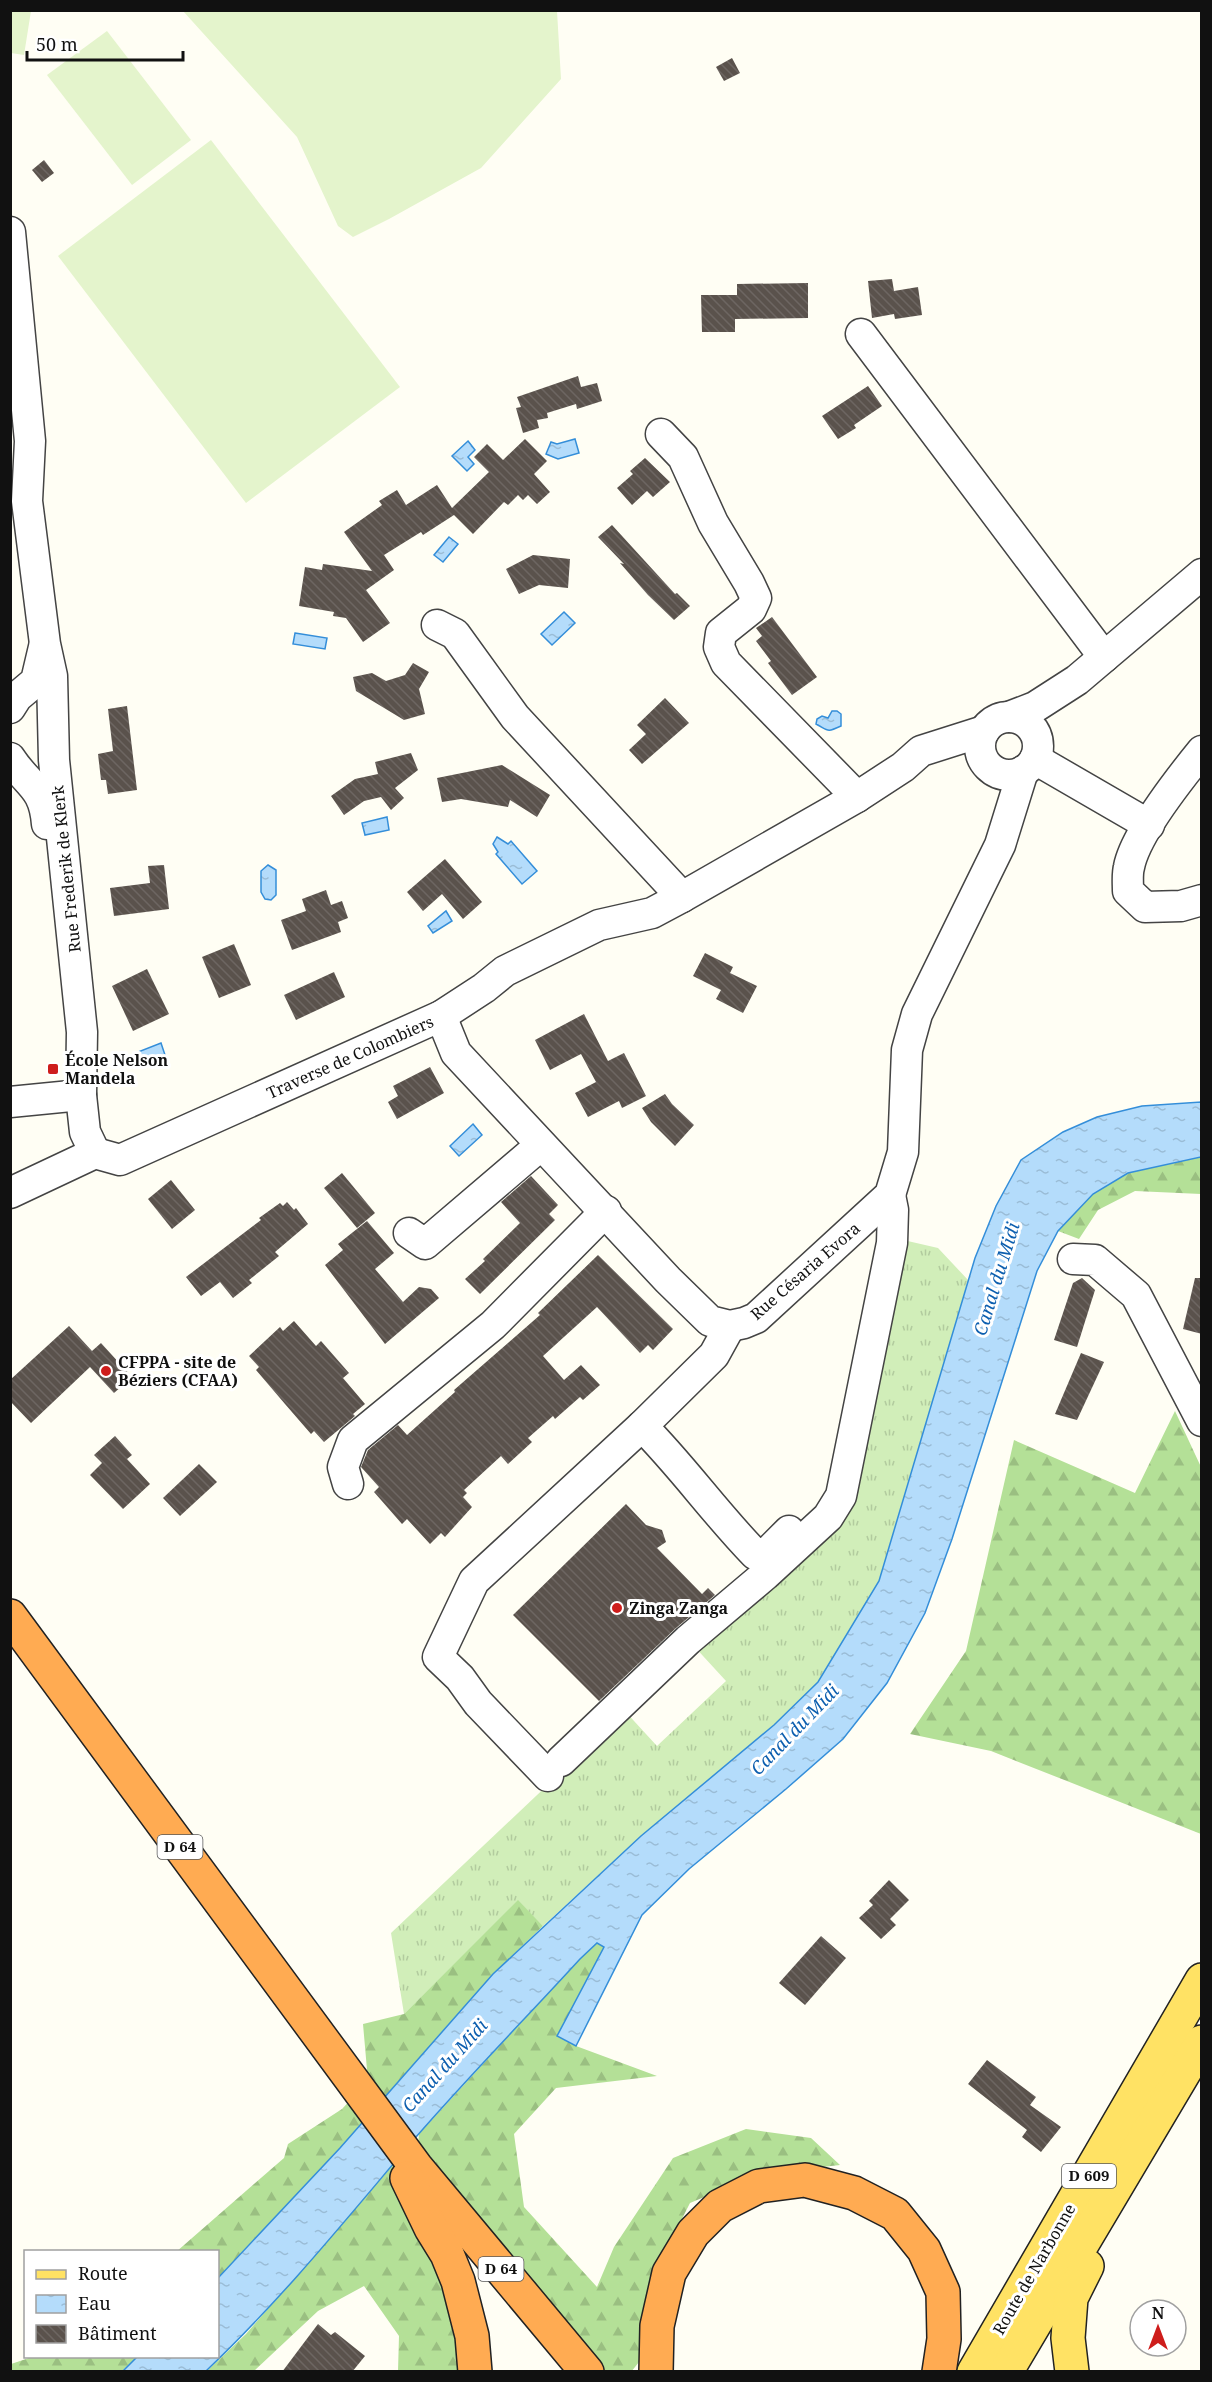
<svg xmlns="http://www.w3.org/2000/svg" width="1212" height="2382" font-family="'Noto Serif',serif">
<defs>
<pattern id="grass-tufts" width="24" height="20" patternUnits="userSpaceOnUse" patternTransform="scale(1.5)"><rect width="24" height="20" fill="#d1eeb9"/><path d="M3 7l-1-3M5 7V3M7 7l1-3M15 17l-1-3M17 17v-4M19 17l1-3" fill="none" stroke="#b2cb9e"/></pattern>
<pattern id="forest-firs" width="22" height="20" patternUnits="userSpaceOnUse" patternTransform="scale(1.5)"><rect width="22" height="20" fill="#b4e097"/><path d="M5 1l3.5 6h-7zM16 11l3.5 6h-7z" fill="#9abf81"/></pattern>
<pattern id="water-ripples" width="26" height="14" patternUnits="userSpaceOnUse" patternTransform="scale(1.5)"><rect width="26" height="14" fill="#b4dcfb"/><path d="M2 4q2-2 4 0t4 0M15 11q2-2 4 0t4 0" fill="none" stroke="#9abcd6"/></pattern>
<pattern id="building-back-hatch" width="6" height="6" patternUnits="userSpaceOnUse" patternTransform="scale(1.5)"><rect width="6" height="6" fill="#5a524c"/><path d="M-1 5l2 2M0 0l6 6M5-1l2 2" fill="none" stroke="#6d6662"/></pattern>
</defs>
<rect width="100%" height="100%" fill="#fffef4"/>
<!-- grass -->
<polygon fill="url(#grass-tufts)" points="899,1239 938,1248 969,1281 879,1581 818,1682 774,1725 641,1836 543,1926 518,1901 404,2014 391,1933 555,1778 623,1709 657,1746 726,1681 692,1644 844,1510"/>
<!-- forest -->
<g fill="url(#forest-firs)">
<polygon points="1201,1157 1201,1194 1135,1191 1098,1210 1079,1239 1058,1231 1093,1194 1128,1173"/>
<polygon points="1175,1411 1201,1467 1201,1834 991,1751 910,1734 966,1651 1014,1440 1135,1493"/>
<polygon points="518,1900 543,1926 493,1974 340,2148 218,2278 218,2252 176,2252 284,2158 288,2144 342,2109 368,2081 363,2024 404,2014"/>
<polygon points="597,1943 604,1947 558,2036 576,2046 657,2076 556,2088 514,2134 524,2207 597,2287 614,2247 673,2158 746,2129 811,2138 840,2165 759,2174 690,2203 654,2274 639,2362 631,2372 597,2371 416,2167 419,2134 580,1958"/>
<polygon points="394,2164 407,2178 475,2371 398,2371 399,2336 364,2286 318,2311 254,2371 206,2372 246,2334"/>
<polygon points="32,2357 32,2356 137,2357 122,2371 11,2371 11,2364"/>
</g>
<!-- pitch -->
<g fill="#e4f4cc">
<polygon points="11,10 31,11 24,55 11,53"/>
<polygon points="183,11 557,11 561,79 481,168 389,219 353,237 338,226 297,137"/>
<polygon points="107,31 191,140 132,185 47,75"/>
<polygon points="211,140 400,387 246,503 58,256"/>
</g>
<!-- water -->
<g fill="url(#water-ripples)" stroke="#348ed9" stroke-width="1.5">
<polygon points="575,439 579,453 558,459 546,454 551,442 557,444"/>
<polygon points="468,441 475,450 468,457 474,464 467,471 452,456"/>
<polygon points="449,537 458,544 443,562 434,555"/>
<polygon points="564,612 575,623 552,645 541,634"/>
<polygon points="295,633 327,638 325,649 293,644"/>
<path d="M832,711H837L841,714V726C826,733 829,731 816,724L817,719L822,716L828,718Z"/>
<polygon points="387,817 389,830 365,835 362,823"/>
<polygon points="497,837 508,844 511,841 537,871 522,884 496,854 498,852 493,844"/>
<polygon points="268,865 276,870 276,895 271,900 265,899 261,892 261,871"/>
<polygon points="446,911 452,921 433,933 428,926"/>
<polygon points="161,1043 165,1055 143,1062 137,1059 138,1052"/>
<path d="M1201,1102V1157L1128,1173L1093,1194L1058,1231L1037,1271L952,1539L925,1613L887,1683L843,1739L786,1789L689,1869L642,1915L576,2046L557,2036L604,1947L597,1943L580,1959C526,2018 469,2076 416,2137C348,2217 282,2299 206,2371L122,2372L137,2357L218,2356V2278L340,2148L493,1974L641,1836L774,1725L818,1682L879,1581L975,1258L996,1206L1021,1160L1063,1132L1097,1117L1142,1106Z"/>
<polygon points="473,1124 482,1135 459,1156 450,1146"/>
</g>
<!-- building -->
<g fill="url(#building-back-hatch)">
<polygon points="732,58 740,73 724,81 716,67"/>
<polygon points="44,160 54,173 42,182 32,170"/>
<polygon points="892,279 894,291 918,287 922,315 895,319 894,314 872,318 868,281"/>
<polygon points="808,283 808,318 735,319 735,332 702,332 701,295 737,295 737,284"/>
<polygon points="578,376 581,387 597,383 602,401 577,409 576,404 547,413 548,418 537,420 539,428 523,433 516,408 521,407 517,397"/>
<polygon points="868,386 882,406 854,425 856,428 838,439 822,416"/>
<polygon points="525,439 547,461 534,474 550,492 537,504 528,495 523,500 518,495 508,505 504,502 473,534 454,515 423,535 421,532 384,555 394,570 366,590 390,623 363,642 346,618 333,616 334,612 299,606 305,567 322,570 323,564 372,571 344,532 382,505 379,501 397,490 406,505 437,485 452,508 489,472 474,457 487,444 503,460"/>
<polygon points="645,458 670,482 653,497 647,491 632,505 617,488 633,474 630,471"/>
<polygon points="612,525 675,594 677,593 690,606 674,620 648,595 620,563 624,564 598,537"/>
<polygon points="533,555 570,559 568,588 539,585 519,594 506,569"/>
<polygon points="772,617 817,677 792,695 768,663 771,661 756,641 762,636 756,628"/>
<polygon points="413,663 429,672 419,689 425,714 404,720 356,691 353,677 372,673 386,681 405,675"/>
<polygon points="665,698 689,723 642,764 629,750 646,734 637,725"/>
<polygon points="127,706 137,790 108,794 106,780 101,780 98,754 113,751 108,709"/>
<polygon points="411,753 418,770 395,788 404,798 391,810 381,797 364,801 344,815 331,796 355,779 378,774 375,762"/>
<polygon points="502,765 550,795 537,817 510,800 508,807 461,799 442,802 437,778"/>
<polygon points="445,859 482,902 463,919 442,894 423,911 407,892"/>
<polygon points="164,865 169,909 114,916 110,888 150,883 148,866"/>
<polygon points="326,890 331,905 342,901 348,918 338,922 341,932 292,950 281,920 306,911 302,899"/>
<polygon points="234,944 251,985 219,998 202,957"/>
<polygon points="705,953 733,967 730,973 757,986 743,1013 716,999 721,990 693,976"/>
<polygon points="147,969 169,1014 133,1031 112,986"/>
<polygon points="334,972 345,997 296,1020 284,995"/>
<polygon points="584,1014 608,1061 624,1053 646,1096 622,1108 619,1101 588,1117 575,1093 596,1082 581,1054 550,1070 535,1040"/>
<polygon points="430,1067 444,1093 397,1119 388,1102 398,1096 393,1086"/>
<polygon points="665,1094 672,1104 694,1125 675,1146 651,1122 642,1108"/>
<polygon points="342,1173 375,1213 357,1228 324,1188"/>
<polygon points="531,1176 558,1205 549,1214 555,1220 480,1294 465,1279 485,1261 483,1259 520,1223 501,1202"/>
<polygon points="171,1180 195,1210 172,1229 148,1199"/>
<polygon points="287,1202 294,1210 296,1208 308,1224 275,1252 279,1256 249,1280 252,1283 233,1298 220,1282 201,1296 186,1277 261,1220 259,1218 280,1203 283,1206"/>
<polygon points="367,1221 394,1253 375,1269 403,1302 419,1287 431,1289 439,1298 385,1344 325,1265 343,1250 338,1244"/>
<polygon points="598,1255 673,1329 653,1350 648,1345 640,1353 597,1307 543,1356 564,1380 581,1365 600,1385 583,1400 580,1397 555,1419 553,1416 528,1438 532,1442 508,1464 501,1456 464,1490 467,1493 463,1497 472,1507 445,1537 441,1533 430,1544 407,1519 402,1524 374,1492 379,1487 361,1467 368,1450 398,1425 407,1435 455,1392 454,1390 540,1315 538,1313"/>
<polygon points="1082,1278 1095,1290 1077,1347 1054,1340 1073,1283"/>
<polygon points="1195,1278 1202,1278 1202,1334 1183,1329"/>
<polygon points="294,1321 316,1346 321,1341 349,1373 343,1378 365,1404 353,1414 355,1416 324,1442 314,1431 311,1434 285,1404 256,1370 259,1367 249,1356 280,1327 283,1331"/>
<polygon points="69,1326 92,1351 101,1343 132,1377 114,1393 90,1367 31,1423 10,1401 10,1380"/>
<polygon points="1081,1353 1104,1362 1077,1420 1055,1414"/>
<polygon points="115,1436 132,1455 127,1459 150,1484 123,1509 90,1475 102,1463 94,1455"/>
<polygon points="199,1464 217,1482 180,1516 163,1498"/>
<polygon points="626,1504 646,1525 662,1530 666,1542 657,1548 702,1594 708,1588 715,1595 676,1628 599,1701 513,1615"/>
<polygon points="889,1880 909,1900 890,1919 896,1925 881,1939 859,1918 873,1905 869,1901"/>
<polygon points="821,1936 846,1958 805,2005 779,1983"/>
<polygon points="987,2060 1036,2097 1030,2105 1061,2127 1041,2152 1022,2137 1027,2130 968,2084"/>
<polygon points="318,2324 331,2335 335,2332 365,2356 352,2372 282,2372"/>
</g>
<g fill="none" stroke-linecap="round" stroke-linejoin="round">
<defs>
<g id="minor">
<polyline points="10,232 30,441 27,501 45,644 52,676 54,760 82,1032 81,1095 85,1132 95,1153"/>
<polyline points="861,334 1104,657"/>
<polyline points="661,434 683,457 713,523 749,583 756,598 751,609 721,633 719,647 726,663 857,797"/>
<polyline points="437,625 455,634 515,717 682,897"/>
<polyline points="10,708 17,697 36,681 44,647"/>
<polyline points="1009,717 1035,707 1077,680 1202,574"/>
<circle cx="1009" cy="746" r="29"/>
<path d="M1202,751C1180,778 1135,835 1129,867C1127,874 1128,883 1128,891L1145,907L1181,906L1202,900"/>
<path d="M10,758C28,786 44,786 47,824"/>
<polyline points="1035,759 1149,825"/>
<polyline points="441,1016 456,1053 668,1280 710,1321 730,1326 744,1323 756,1318 890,1195 903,1152 907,1050 917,1014 1000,845 1023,771"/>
<polyline points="10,1102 81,1095"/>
<polyline points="10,1193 95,1153 120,1160 441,1016 484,988 505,971 599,925 652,913 682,897 857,797 903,767 921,751 984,731"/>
<polyline points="409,1233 425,1244 541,1145"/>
<polyline points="1073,1259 1095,1260 1136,1295 1202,1421"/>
<path d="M642,1426C682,1466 715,1513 755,1554L768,1552L789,1531"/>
<polyline points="348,1484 343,1467 353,1440 493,1325 606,1211"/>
<polyline points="561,1761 688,1640 765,1575 828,1517 841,1496 892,1243 893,1210 890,1195"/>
<polyline points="548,1776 478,1703 460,1678 438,1657 474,1581 642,1426 714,1355 730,1326"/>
</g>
<g id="major">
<polyline points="974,2372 1202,1980"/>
<polyline points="1006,2372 1202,2042"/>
<polyline points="1072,2372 1068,2338 1071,2298 1087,2266"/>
</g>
<g id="highway">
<polyline points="10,1616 416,2167 587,2372"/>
<polyline points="407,2178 431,2228 447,2254 458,2281 472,2336 475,2372"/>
<polyline points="656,2372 657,2326 669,2273 693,2233 720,2206 759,2186 805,2180 854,2193 895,2214 924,2250 943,2292 944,2339 939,2372"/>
</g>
</defs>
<!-- minor casing -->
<use href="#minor" stroke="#444" stroke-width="33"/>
<!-- major casing -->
<use href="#major" stroke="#222" stroke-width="36"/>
<!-- highway casing -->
<use href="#highway" stroke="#222" stroke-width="36"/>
<!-- minor -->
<use href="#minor" stroke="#fff" stroke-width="30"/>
<!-- major -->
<use href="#major" stroke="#ffe264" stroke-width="33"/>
<!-- highway -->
<use href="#highway" stroke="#ffab52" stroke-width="33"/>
</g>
<!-- markers -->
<g fill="#ce1d1b" stroke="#fff" stroke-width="2">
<rect x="47" y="1063" width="12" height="12" rx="3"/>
<circle cx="106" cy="1371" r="6"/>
<circle cx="617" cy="1608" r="6"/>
</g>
<g text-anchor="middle" stroke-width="6" stroke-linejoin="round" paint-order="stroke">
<!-- shield labels -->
<g fill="#fff" stroke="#585858" stroke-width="1.5">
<rect x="157.5" y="1835" width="45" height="24" rx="4.5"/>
<rect x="1062" y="2164" width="54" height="24" rx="4.5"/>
<rect x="478.5" y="2257" width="45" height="24" rx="4.5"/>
</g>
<g font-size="15" font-weight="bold" fill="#111">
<text x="180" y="1852">D 64</text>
<text x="1089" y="2181">D 609</text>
<text x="501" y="2274">D 64</text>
</g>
<!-- street labels -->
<g font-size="16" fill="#111" stroke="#fff">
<text transform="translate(66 869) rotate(-96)" y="6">Rue Frederik de Klerk</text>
<text transform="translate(350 1057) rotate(-24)" y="6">Traverse de Colombiers</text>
<text transform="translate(805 1271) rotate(-41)" y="6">Rue Césaria Evora</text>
<text transform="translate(1034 2269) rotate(-60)" y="6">Route de Narbonne</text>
</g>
<!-- poi labels -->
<g font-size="16" font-weight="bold" fill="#111" stroke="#fff" text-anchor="start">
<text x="65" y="1066">École Nelson<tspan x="65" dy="18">Mandela</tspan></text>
<text x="118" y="1368">CFPPA - site de<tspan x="118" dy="18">Béziers (CFAA)</tspan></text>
<text x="629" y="1614">Zinga Zanga</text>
</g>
<!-- water labels -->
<g font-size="18" font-style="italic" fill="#0d5faf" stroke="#fff">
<text transform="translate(997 1279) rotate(-73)" y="6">Canal du Midi</text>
<text transform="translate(795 1730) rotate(-46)" y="6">Canal du Midi</text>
<text transform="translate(445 2066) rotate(-48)" y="6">Canal du Midi</text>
</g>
</g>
<!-- border -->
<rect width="1212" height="2382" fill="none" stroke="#111111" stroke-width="24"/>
<!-- legend -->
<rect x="24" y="2250" width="195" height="108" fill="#ffffff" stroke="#a0a0a0" stroke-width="1.5"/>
<rect x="36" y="2270" width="30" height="9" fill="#ffe264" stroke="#a0a0a0" stroke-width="1.5"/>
<text x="78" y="2280" font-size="18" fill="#111111">Route</text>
<rect x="36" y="2295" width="30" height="18" fill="url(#water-ripples)" stroke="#a0a0a0" stroke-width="1.5"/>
<text x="78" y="2310" font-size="18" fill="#111111">Eau</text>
<rect x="36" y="2325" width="30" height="18" fill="url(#building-back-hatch)" stroke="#a0a0a0" stroke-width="1.5"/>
<text x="78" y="2340" font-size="18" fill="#111111">Bâtiment</text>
<!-- north arrow -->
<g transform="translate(1158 2328)"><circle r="28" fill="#ffffff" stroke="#a0a0a0" stroke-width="1.5"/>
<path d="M0-4.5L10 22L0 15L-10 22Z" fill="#ce1d1b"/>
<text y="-9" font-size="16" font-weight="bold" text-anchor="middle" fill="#111111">N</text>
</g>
<!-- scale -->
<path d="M27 51v9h156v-9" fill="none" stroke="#111111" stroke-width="3"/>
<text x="36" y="51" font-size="18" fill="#111111" stroke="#ffffff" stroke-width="4.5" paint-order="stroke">50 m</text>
</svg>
